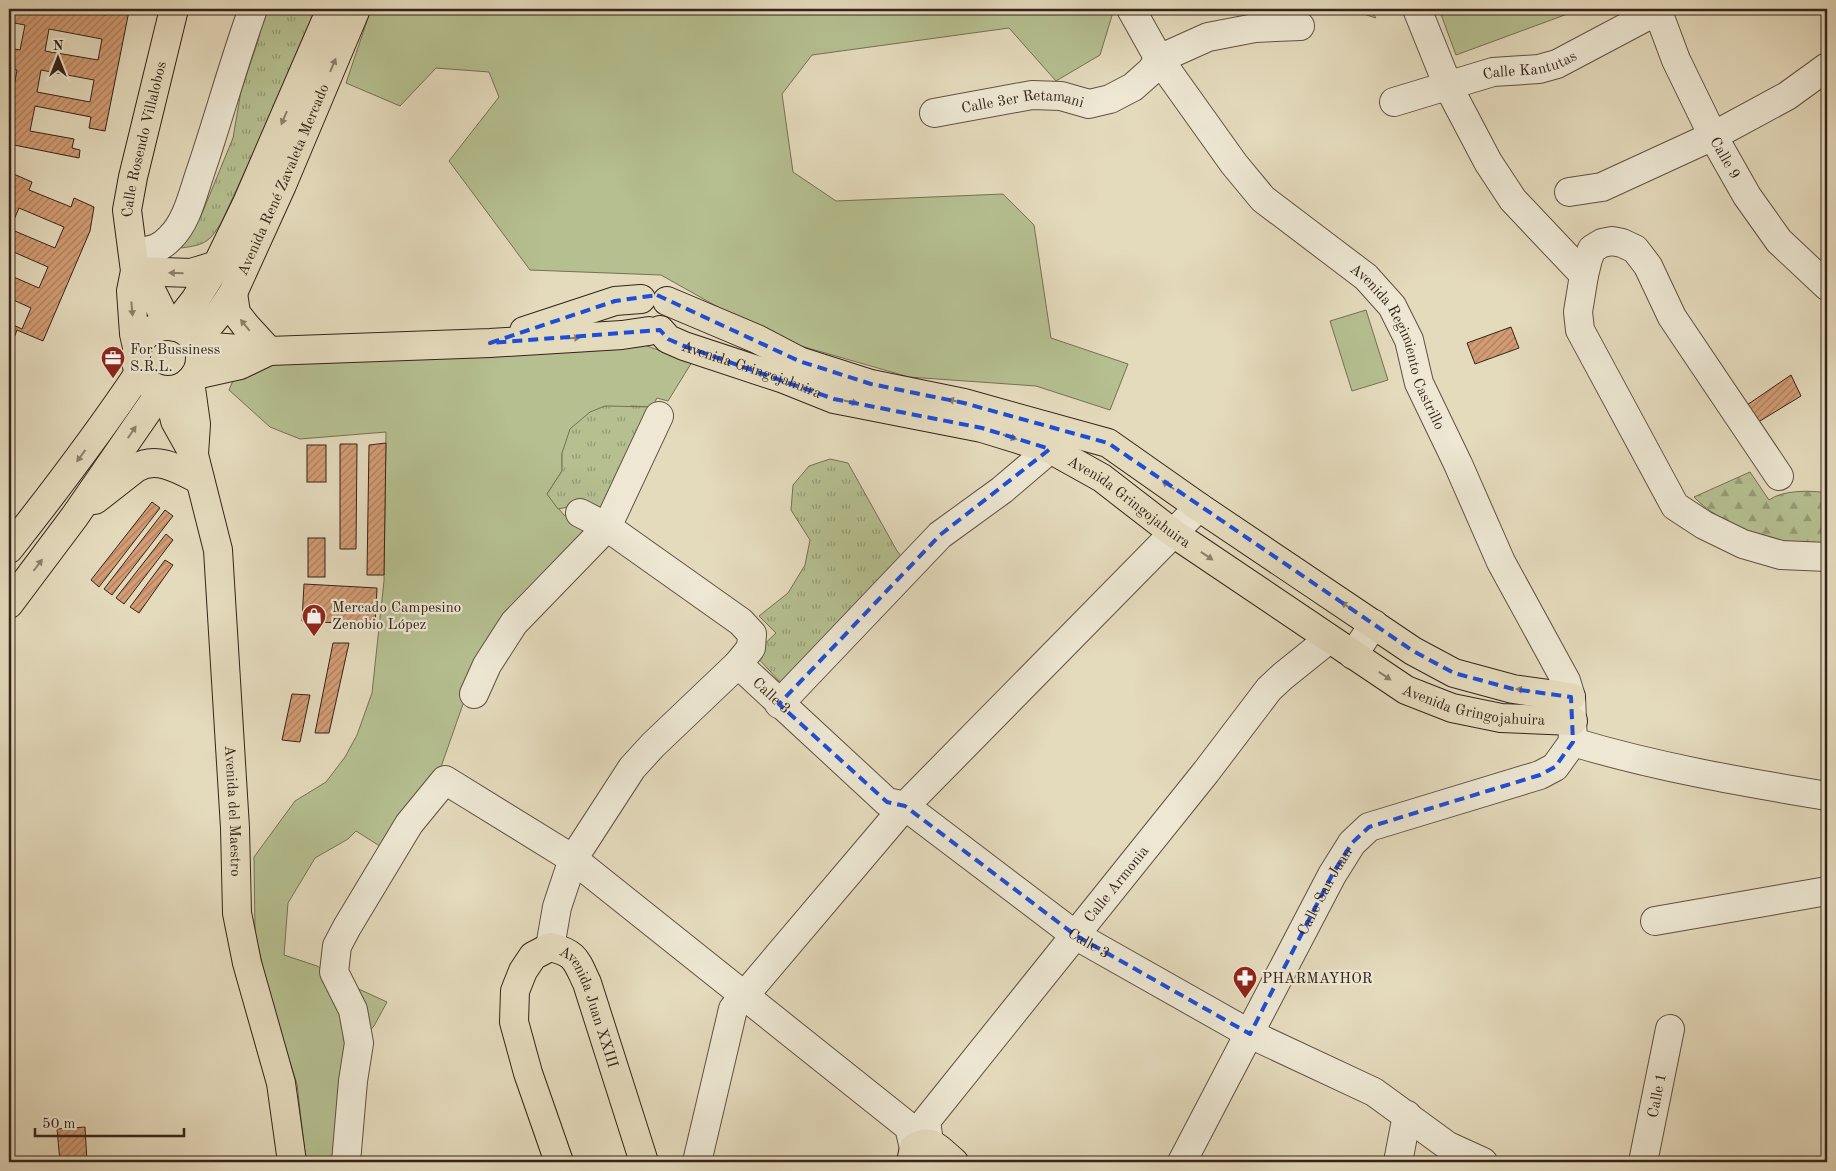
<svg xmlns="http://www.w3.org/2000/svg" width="1836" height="1171" font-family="'Old Standard TT',serif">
<defs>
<pattern id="forest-firs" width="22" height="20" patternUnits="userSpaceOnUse" patternTransform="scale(1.25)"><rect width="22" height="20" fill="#b5bf90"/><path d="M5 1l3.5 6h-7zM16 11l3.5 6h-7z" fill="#949b75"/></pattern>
<pattern id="park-tufts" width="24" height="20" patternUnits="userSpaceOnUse" patternTransform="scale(1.25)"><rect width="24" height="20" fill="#b5bf90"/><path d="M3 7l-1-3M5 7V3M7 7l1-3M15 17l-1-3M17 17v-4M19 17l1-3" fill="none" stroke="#949b75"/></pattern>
<pattern id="building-hatch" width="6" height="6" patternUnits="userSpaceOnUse" patternTransform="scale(1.25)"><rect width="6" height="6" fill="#d39c74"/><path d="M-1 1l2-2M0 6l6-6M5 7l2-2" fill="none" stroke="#ac7f5e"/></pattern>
</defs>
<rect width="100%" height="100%" fill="#e4dabc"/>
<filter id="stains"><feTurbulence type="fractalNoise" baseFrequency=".004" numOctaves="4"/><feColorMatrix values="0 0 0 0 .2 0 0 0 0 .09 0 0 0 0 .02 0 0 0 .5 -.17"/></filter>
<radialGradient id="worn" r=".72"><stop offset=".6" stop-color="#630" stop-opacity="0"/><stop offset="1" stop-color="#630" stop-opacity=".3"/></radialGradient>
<!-- green -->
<g fill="#b5bf90" stroke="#757155">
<polygon points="371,9 1114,9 1100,55 1056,81 1009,28 812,55 782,94 793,172 836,201 1003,194 1034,225 1051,338 1128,364 1110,410 1036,386 909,377 773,338 661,275 530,270 449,161 499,97 489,72 436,68 400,106 346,83"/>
<polygon points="1348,9 1370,9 1376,18"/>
<polygon points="1439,9 1581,9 1456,55"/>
<polygon points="1366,310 1388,380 1352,391 1330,321"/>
<polygon points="633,341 692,362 668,401 657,398 652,407 631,406 562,453 562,471 547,494 564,515 587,530 548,568 497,634 475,670 435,784 386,850 356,831 348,839 315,858 288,903 284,955 317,966 339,980 387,1002 374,1026 354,1048 338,1162 306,1162 297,1084 269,996 255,932 254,857 295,801 326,782 345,757 357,735 372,693 384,581 386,432 300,439 270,427 229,390 235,376 255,365"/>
</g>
<!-- forest -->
<path fill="url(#forest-firs)" stroke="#757155" d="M1750,472L1769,500C1782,490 1811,490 1827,493V549C1819,548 1809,549 1800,548C1767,541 1717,522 1694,497Z"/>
<!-- park -->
<g fill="url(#park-tufts)" stroke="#757155">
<path d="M265,9H320L222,221C210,242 205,245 181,248L192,233L203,211L233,138L241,91L258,41Z"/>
<polygon points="605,406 652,407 603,515 578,505 558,509 547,494 562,471 562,453 570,429 590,412"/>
<polygon points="830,459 848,463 897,551 905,561 782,684 754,654 776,633 759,616 788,593 805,565 810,540 791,510 793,485 809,466"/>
</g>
<!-- building -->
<g fill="url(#building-hatch)" stroke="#35231a" fill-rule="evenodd">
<path d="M9,9H72L106,15L107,9L129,11L105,131L89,128L91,117L35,106L30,131L74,139L72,148L80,150L79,158L9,144V92H13L17,70L9,68V48L20,50L25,25L9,22ZM49,29L102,39L98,60L45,51ZM41,70L94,80L90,102L37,92Z"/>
<path d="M9,172L32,182L29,190L71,207L74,198L94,207L90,231L43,341L17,330L11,346L9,345V323L22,329L31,308L9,298V275L39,288L48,267L9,250ZM19,208L64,227L55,248L10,229Z"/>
<polygon points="1511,327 1519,348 1475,364 1467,343"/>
<polygon points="1791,375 1801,396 1755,424 1744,407"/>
<polygon points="386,443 384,575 367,575 369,445"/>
<polygon points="340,444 357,444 356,549 340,549"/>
<rect x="307" y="445" width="19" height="37"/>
<polygon points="152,502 160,508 99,587 91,580"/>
<polygon points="165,510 173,516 112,595 104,589"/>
<polygon points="166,534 173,540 124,604 116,598"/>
<rect x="308" y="538" width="17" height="39"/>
<polygon points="165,560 173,565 139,613 130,607"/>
<polygon points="304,584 377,588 375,625 302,621"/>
<polygon points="333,643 349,643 329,733 315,733"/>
<polygon points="292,694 310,695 300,742 282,740"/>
<polygon points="85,1127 87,1162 60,1162 57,1129"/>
</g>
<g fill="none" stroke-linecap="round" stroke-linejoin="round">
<defs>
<g id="minor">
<path id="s1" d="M1131,9L1159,59L1234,164L1263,199L1366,277L1392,306L1409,340L1419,383L1458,464L1501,562L1566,681L1571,697L1573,742"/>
<polyline points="1417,9 1448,86 1488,162 1513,200 1584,275 1578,312 1580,330 1675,506 1704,525 1743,544 1781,555 1827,557"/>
<path id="s2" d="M1657,9L1676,60L1713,136L1747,196L1779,241L1827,286"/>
<path id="s3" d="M1394,102L1493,72L1539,69L1557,64L1657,11"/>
<path id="s4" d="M934,113L1032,95L1061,96L1089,104L1110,99L1133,87L1151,71L1159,59L1208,37L1255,28L1300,26"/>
<polyline points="1569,192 1602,187 1713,136 1787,96 1827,67"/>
<path d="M133,253C149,250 158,251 170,238C186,223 192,197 199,176C218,121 233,64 253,9"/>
<polyline points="1584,275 1588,259 1592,249 1602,243 1612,241 1622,243 1635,249 1648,266 1672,317 1779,476"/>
<polyline points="1353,655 1374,624"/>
<path id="s5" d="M738,664L887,802L905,806L1075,935L1250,1034L1374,1092L1448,1146L1483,1162"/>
<polyline points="474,694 487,665 514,623 607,527 659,416"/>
<polyline points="779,704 940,535 1002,490 1050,449 1064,434"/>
<path d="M1573,742C1656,767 1742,782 1827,796"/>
<polyline points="1655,921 1827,891"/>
<polyline points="550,947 557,907 573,859 632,768 653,745 738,664 751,648 752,634 741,622 607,527 580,513"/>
<path id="s6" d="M929,1142L926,1121L1206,772L1269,689L1283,676L1329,639"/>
<polyline points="346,1162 353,1081 359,1043 353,1010 334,972 337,946 347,927 409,824 445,780 573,859 909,1127 914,1148"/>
<polyline points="697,1162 733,1009 905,806 1199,507"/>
<path id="s7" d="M1182,1162L1332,875L1352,843L1369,827L1540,775L1555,767L1573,742"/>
<polyline points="1398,1162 1407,1115"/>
<path id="s8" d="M1643,1162L1670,1029"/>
</g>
<g id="major">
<polyline points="135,271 191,273 217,265"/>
<polyline points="135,271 150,288 169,326"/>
<polyline points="233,293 236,313 246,326 269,351"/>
<polyline points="667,301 757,339 799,361 871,384 964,403 1108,443 1199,507 1413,651 1454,673 1513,689 1571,697"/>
<circle cx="168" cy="358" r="32"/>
<polyline points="174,327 195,300 217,265 247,203 331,9"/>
<path id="s9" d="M660,330L668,339L684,346L784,379L834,399L982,428L1050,449L1102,478L1173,533L1406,690L1452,708L1501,718L1573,721"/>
<polyline points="524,331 615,301 641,299"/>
<path id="s10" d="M195,342L221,311L233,293L282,185L356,9"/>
<polyline points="197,346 269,351 490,343 622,335 649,331"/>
<path id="s11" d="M137,347L134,334L131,291L135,271L127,210L133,177L174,9"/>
<polyline points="195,375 240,365 265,353"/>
<polyline points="190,381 196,424 194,454"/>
<path id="s12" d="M168,390L175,421L194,455L218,550L235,828L237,913L247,963L281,1083L292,1162"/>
<path d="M95,500L136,468C157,455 180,470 200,480"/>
<path d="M9,549C54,492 98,434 139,373"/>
<polyline points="9,604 75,516 162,390"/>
<path id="s13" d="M559,1162L528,1073L514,1022L515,991L523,971L533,956L550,947C576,953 576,960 587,983L644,1162"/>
<path d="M911,1162L914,1148C932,1136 940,1151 954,1162"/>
</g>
</defs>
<!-- minor casing -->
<use href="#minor" stroke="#615142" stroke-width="30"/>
<!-- major casing -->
<use href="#major" stroke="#35231a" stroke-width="30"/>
<!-- minor -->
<use href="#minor" stroke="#ede7d3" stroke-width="28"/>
<!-- major -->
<use href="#major" stroke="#e4dabc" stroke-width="28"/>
</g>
<!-- one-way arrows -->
<defs><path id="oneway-solid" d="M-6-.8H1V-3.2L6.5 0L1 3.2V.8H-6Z" transform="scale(1.25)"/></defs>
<g fill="#8c7e6b">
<use href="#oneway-solid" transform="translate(333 65) rotate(-67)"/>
<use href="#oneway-solid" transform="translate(284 118) rotate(113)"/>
<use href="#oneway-solid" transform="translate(176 273) rotate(-179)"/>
<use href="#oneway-solid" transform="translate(132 309) rotate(85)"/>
<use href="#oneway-solid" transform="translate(245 325) rotate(-129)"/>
<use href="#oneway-solid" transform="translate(573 338) rotate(-4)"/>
<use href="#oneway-solid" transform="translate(955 401) rotate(-168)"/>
<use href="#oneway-solid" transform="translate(851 402) rotate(12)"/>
<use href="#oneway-solid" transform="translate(132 432) rotate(-56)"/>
<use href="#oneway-solid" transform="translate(1010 437) rotate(17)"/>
<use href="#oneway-solid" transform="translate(81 456) rotate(126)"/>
<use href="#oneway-solid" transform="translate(1168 485) rotate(-145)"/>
<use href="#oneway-solid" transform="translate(1207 556) rotate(34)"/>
<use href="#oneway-solid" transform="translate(38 565) rotate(-53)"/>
<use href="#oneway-solid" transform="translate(1347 606) rotate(-146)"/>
<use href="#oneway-solid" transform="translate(1385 676) rotate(34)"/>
<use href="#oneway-solid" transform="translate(1523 690) rotate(-172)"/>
</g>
<!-- marked area -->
<path fill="none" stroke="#1d4ed8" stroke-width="4" stroke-dasharray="10 6" stroke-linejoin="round" d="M657,295L799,361L871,384L964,403L1108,443L1413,651L1454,673L1513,689L1571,697L1573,742L1555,767L1540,775L1369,827L1352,843L1332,875L1250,1034L1075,935L905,806L887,802L779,704L940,535L1050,449L982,428L834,399L684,346L668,339L660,330L490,343L615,301Z"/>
<!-- icons -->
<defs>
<symbol id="office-pin" viewBox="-11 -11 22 30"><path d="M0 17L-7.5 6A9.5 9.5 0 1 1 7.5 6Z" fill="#8f2418" stroke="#ede7d3"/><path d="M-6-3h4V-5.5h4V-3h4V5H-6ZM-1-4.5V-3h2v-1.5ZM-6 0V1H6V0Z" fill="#fff"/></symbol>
<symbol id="shop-pin" viewBox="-11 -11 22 30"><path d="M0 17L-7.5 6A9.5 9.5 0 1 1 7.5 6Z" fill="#8f2418" stroke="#ede7d3"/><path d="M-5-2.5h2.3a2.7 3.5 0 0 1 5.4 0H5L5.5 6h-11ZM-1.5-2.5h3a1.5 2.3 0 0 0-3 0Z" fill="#fff"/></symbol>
<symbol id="pharmacy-pin" viewBox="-11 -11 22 30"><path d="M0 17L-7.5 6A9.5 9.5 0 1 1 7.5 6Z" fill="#8f2418" stroke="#ede7d3"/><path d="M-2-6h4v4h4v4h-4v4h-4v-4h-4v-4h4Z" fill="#fff"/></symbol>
</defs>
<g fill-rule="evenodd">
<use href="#office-pin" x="99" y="344" width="28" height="38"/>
<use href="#shop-pin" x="300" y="602" width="28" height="38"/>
<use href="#pharmacy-pin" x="1231" y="964" width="28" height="38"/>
</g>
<g text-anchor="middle" stroke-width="4.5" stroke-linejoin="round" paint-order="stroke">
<!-- street labels -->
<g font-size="15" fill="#35231a" stroke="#ede7d3">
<text dy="5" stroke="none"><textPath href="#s3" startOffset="141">Calle Kantutas</textPath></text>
<text dy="5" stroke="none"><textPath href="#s4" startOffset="90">Calle 3er Retamani</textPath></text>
<text dy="5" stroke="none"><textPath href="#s11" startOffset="211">Calle Rosendo Villalobos</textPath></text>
<text dy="5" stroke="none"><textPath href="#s2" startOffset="164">Calle 9</textPath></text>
<text dy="5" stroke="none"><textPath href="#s10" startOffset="186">Avenida René Zavaleta Mercado</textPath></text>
<text dy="5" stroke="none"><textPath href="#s1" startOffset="438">Avenida Regimiento Castrillo</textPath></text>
<text dy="5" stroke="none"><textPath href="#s9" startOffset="101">Avenida Gringojahuira</textPath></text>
<text dy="5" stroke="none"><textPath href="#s9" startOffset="506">Avenida Gringojahuira</textPath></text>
<text dy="5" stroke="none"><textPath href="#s5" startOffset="46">Calle 3</textPath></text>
<text dy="5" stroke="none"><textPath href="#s9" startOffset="911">Avenida Gringojahuira</textPath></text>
<text dy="5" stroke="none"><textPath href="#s12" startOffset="430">Avenida del Maestro</textPath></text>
<text dy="5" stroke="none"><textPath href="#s6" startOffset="325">Calle Armonia</textPath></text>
<text dy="5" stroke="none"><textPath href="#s7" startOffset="306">Calle San Juan</textPath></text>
<text dy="5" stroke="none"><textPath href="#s5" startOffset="451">Calle 3</textPath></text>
<text dy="5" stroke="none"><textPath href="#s13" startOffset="314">Avenida Juan XXIII</textPath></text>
<text dy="5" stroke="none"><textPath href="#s8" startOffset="68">Calle 1</textPath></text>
</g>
<!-- poi labels -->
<g font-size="15" fill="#35231a" stroke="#ede7d3" text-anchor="start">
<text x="130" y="354">For Bussiness<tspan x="130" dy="17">S.R.L.</tspan></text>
<text x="332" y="612">Mercado Campesino<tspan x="332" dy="17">Zenobio López</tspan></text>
<text x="1262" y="983">PHARMAYHOR</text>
</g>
</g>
<!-- margin -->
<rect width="1836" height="1171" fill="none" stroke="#e4dabc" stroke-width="30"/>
<rect x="10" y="10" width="1816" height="1151" fill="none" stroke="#35231a" stroke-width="2.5"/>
<rect x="15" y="15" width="1806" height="1141" fill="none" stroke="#35231a"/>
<!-- north arrow -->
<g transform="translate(58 58)" stroke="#ede7d3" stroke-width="4" paint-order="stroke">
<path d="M0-4L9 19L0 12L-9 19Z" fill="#35231a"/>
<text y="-8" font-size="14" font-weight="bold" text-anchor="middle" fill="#35231a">N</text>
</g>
<!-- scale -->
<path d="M35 1128v8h149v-8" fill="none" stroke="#35231a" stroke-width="2.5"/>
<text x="42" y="1128" font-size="15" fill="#35231a" stroke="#ede7d3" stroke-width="4" paint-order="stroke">50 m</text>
<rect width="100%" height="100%" filter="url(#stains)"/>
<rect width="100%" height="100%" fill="url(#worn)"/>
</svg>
